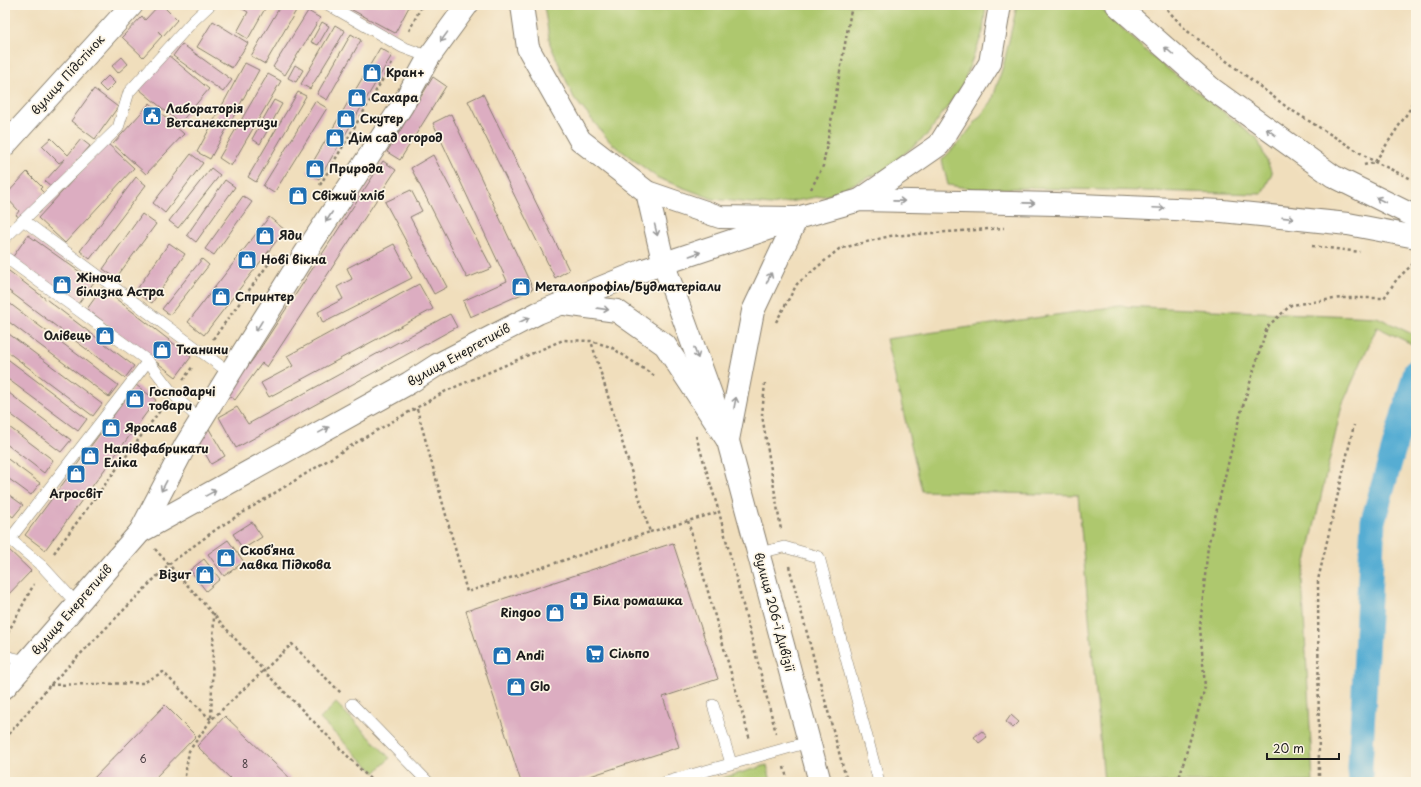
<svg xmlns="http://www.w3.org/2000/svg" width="1421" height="787" font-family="'Playpen Sans',sans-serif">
<rect width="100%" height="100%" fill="#fcf5e5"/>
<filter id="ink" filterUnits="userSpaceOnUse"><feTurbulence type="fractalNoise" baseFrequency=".025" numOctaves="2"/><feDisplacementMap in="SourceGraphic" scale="8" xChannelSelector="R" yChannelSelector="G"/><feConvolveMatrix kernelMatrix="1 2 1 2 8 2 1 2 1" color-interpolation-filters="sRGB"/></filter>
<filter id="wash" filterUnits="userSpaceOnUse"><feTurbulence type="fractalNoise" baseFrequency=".012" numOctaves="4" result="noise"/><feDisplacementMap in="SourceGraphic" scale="16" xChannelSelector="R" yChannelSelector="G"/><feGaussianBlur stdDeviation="0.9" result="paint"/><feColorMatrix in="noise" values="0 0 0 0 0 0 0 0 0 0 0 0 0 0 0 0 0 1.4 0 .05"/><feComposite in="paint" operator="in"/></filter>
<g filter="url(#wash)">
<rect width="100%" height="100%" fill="#f0debc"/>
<!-- green -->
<g fill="#aec86e" stroke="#657245">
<polygon points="544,5 986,5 983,32 962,86 928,134 883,171 829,195 771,205 713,199 658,178 611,143 574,98 550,44"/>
<polygon points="1017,5 1098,5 1150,55 1257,138 1272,173 1262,194 1030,188 974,189 948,185 942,160 963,138 992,101 1004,63"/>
<polygon points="1119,306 1377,317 1416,336 1416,346 1377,327 1342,405 1302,579 1313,782 1104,782 1078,495 922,491 886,339"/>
<polygon points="336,703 390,758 375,773 320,719"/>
<polygon points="767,765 771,782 709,782"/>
</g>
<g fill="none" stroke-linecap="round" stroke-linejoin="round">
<!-- canal -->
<polyline stroke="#57add3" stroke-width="25" points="1361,782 1360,768 1373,521 1416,371"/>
</g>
<g id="blocks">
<!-- building -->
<g fill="#dcadc1">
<polygon points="159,5 162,5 177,20 163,36 158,31 162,36 143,57 122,37 142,16 145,20"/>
<polygon points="236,5 267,5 248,39 237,32 248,12"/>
<polygon points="281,5 290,5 297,9 265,64 251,56"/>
<polygon points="343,5 410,5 395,33"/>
<polygon points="308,11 320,18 285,75 273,67"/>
<polygon points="213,21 248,43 232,68 197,47"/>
<polygon points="322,22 329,26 318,45 311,42"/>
<polygon points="335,25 345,31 310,89 301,84"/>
<polygon points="351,34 361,40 327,100 317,94"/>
<polygon points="182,44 232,80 223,92 173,56"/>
<polygon points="380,48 392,55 319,179 307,172"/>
<polygon points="168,55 209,89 180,123 139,89"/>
<polygon points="122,57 128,64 118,73 112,66"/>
<polygon points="245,63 259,70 210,159 197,152"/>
<polygon points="295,65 303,70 296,82 288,78"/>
<polygon points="268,74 281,81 231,166 219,158"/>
<polygon points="108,76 115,83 106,92 99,85"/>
<polygon points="433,77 446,86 400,160 387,152"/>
<polygon points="94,89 118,107 95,139 71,121"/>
<polygon points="298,92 306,96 256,182 248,177"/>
<polygon points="483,94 569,270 555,278 468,101"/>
<polygon points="274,100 282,104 260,144 252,139"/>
<polygon points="315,101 327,108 274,193 263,186"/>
<polygon points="150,103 184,134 146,174 113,144"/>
<polygon points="451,114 533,289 470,317 463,301 507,281 433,123"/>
<polygon points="51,138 68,155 81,139 90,146 53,188 45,181 65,159 59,163 42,146"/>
<polygon points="107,143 134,168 65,243 38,218"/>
<polygon points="191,154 203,163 165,213 153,203"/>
<polygon points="433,155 492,268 467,278 411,168"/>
<polygon points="383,161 396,170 267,367 262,363 235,400 227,394 254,358"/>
<polygon points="211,168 220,175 178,228 169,221"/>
<polygon points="27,172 42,187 40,189 44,193 23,220 16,215 19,211 5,196"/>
<polygon points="136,177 146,185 90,259 80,251"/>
<polygon points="225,180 235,187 196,242 187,235"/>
<polygon points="411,190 422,211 410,217 447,287 434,294 385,202"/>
<polygon points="243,196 252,202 214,255 205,249"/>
<polygon points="142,214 156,224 116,278 103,269"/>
<polygon points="269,217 285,230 204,335 188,322"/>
<polygon points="28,235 94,282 78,304 12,258"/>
<polygon points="169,243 185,254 152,303 135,292"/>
<polygon points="394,244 412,278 323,323 318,312 343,299 337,287 352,279 347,268"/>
<polygon points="202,259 209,265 170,315 162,309"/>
<polygon points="5,268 134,366 125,378 5,288"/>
<polygon points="419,284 433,309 269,397 261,383 293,366 287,356"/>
<polygon points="102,288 191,357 176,377 87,309"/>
<polygon points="5,300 118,385 109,397 5,319"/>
<polygon points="450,314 457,327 236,448 219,417 237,407 248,424"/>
<polygon points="5,331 102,404 93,416 5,350"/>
<polygon points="5,357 87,419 78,431 5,377"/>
<polygon points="136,385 156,400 45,550 25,535"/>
<polygon points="5,390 71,440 61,452 5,410"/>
<polygon points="5,424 53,460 44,473 5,443"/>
<polygon points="209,429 225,456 211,464 196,437"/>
<polygon points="5,457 40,483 31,495 5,476"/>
<polygon points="5,492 23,505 13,517 5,511"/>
<polygon points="252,522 262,537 243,549 233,534"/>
<polygon points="228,540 244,562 224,576 208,554"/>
<polygon points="673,543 718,679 663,697 679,747 572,782 521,782 466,611"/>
<polygon points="6,547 31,571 5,598 5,548"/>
<polygon points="204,559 220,579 206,591 190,570"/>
<polygon points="165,705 196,736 151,782 90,782"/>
<polygon points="1011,715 1019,722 1013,728 1006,722"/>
<polygon points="225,716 294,782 234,782 197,746"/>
<polygon points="982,731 987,737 979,743 974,737"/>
</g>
</g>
</g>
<g filter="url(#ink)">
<use href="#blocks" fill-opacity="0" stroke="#867d6c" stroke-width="1"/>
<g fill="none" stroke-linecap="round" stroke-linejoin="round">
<defs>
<g id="lane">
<polyline points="329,5 402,47 429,57"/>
<polyline points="23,220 230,373"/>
<polyline points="5,238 118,128 129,92 193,21 210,5"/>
<polyline points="5,257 148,361 10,539 43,567 77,604"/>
<polyline points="148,361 173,394 201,421"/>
<polyline points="759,553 784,547 819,557 879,782"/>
<polyline points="5,656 27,661"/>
<polyline points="352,704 428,782"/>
<polyline points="713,705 731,763"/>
<polyline points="666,782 809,742"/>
</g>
<polyline id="street" points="5,145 132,5"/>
<g id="secondary">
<polyline points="647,192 664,265 728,441 820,782"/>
<polyline points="728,440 753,311 797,218"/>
</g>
<g id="primary">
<polyline points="522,5 528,48 580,140 647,192 720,217 797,218 860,200 1056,204 1222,211 1348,224 1416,237"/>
<polyline points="1117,5 1212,89 1333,176 1416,217"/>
<polyline points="860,200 939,145 990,63 1000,5"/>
<polyline points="565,304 617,311 665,345 728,441"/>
<polyline points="140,532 409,383 437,365 538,313 644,270 782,224"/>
<polyline points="5,687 140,532 185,446 230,373 302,258 402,106 429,57 467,5"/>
</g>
</defs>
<!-- lane casing -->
<use href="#lane" stroke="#867d6c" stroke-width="12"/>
<!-- street casing -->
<use href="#street" stroke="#867d6c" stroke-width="24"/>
<!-- secondary casing -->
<use href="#secondary" stroke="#867d6c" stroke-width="24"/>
<!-- primary casing -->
<use href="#primary" stroke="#867d6c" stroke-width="24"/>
<!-- path -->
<g stroke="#867d6c" stroke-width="2.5" stroke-dasharray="3 3" stroke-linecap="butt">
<polyline points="1163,5 1186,30 1288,108 1375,162 1416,181"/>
<polyline points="409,31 422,5"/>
<polyline points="1364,165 1375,162 1410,109 1416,92"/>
<polyline points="320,185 393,62"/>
<polyline points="811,189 823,166 852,5"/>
<polyline points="1312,246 1360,252"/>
<polyline points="776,322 797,284 839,249 890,236 1004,228"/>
<polyline points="213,339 275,255"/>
<polyline points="183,380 193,366"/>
<polyline points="765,383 762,415 781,530"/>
<polyline points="417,409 467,592 650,532 591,341"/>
<polyline points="696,436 719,512 776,733"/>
<polyline points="688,521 750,740"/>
<polyline points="650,532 719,512"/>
<polyline points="155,549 264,671 373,782"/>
<polyline points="54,553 162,408"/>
<polyline points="789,566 847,782"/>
<polyline points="5,638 34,584"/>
<polyline points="50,685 143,683 163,672 211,720 292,644 341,693"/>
<polyline points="5,739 50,685 168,565 218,528 367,436 446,391 563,340 591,341 611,347 656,377"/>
<polyline points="784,767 788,782"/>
<polyline points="184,782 189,751 211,720 214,613"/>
<polyline points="1178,782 1205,687 1200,627 1208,546 1239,419 1267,327 1291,305 1341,298 1384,298 1397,279 1416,261"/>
<polyline points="1319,782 1318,580 1354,425"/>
</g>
<!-- lane -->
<use href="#lane" stroke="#fff" stroke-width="11"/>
<!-- street -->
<use href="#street" stroke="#fff" stroke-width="22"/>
<!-- secondary -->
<use href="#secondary" stroke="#fff" stroke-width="22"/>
<!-- primary -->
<use href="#primary" stroke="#fff" stroke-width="22"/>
</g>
<!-- one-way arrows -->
<defs><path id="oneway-shaft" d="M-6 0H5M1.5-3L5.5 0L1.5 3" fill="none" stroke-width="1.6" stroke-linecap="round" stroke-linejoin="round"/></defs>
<g stroke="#999">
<use href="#oneway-shaft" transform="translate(444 37) rotate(126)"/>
<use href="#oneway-shaft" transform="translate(1169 51) rotate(-138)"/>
<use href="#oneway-shaft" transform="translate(1271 132) rotate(-144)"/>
<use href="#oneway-shaft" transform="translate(1381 200) rotate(-153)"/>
<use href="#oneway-shaft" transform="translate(899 201) rotate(1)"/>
<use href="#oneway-shaft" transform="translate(1029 203) rotate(1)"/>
<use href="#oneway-shaft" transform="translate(1159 208) rotate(3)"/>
<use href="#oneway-shaft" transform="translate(329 217) rotate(123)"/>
<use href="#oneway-shaft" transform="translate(1288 218) rotate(6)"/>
<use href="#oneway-shaft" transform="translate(656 230) rotate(76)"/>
<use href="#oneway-shaft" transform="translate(695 254) rotate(-19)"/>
<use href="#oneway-shaft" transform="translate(769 278) rotate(-65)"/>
<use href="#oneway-shaft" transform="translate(603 309) rotate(8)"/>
<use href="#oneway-shaft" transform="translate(524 320) rotate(-27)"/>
<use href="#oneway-shaft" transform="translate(259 326) rotate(122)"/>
<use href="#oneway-shaft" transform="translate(696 353) rotate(70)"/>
<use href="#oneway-shaft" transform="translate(735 403) rotate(-79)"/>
<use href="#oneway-shaft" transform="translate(324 430) rotate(-29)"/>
<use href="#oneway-shaft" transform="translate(164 486) rotate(118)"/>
<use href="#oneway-shaft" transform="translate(211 493) rotate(-29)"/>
</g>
</g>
<!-- icons -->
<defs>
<symbol id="shop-square" viewBox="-11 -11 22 22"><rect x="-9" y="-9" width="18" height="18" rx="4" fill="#1f6fb2" stroke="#fcf5e5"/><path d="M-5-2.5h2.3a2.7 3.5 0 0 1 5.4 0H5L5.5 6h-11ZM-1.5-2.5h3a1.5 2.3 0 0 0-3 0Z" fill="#fff"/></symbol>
<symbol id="civic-square" viewBox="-11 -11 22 22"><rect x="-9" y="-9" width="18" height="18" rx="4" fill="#1f6fb2" stroke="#fcf5e5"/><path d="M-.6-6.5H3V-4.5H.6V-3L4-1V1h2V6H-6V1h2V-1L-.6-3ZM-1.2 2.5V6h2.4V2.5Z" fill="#fff"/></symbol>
<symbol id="pharmacy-square" viewBox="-11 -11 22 22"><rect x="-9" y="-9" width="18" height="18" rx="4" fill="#1f6fb2" stroke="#fcf5e5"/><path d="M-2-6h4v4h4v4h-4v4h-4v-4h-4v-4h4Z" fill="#fff"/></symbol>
<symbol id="supermarket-square" viewBox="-11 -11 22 22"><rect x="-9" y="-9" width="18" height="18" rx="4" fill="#1f6fb2" stroke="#fcf5e5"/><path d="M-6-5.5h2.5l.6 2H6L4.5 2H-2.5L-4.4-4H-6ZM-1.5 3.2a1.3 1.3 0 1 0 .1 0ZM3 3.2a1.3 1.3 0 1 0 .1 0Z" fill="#fff"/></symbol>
</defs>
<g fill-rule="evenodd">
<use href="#shop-square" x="361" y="62" width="22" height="22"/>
<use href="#shop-square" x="346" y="87" width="22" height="22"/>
<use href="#civic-square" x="141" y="105" width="22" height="22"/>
<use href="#shop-square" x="335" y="108" width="22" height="22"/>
<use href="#shop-square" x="324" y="127" width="22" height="22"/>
<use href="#shop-square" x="304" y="158" width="22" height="22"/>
<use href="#shop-square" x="287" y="185" width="22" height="22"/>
<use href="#shop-square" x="254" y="225" width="22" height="22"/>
<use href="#shop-square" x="236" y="249" width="22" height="22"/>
<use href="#shop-square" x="51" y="274" width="22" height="22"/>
<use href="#shop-square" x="510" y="276" width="22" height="22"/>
<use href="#shop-square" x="210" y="286" width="22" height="22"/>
<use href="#shop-square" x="94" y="325" width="22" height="22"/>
<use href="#shop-square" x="151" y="339" width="22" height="22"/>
<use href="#shop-square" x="124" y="388" width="22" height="22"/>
<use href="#shop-square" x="100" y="417" width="22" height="22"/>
<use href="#shop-square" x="79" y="445" width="22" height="22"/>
<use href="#shop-square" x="65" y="463" width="22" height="22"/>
<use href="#shop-square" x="215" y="547" width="22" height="22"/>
<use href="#shop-square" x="194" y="564" width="22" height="22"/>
<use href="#pharmacy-square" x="568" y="590" width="22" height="22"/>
<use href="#shop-square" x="544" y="602" width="22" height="22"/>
<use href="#supermarket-square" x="584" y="643" width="22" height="22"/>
<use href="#shop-square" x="491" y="645" width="22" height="22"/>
<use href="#shop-square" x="505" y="676" width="22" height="22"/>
</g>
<g text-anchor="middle" stroke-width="3.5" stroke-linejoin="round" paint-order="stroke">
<!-- number labels -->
<g font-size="10" fill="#4c4045">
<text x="143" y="763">6</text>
<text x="245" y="768">8</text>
</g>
<!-- poi labels -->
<g font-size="12" font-weight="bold" fill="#1c1c1c" stroke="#fcf5e5" text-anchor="start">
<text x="386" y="77">Кран+</text>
<text x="371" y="102">Сахара</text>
<text x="166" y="113">Лабораторія<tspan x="166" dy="14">Ветсанекспертизи</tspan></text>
<text x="360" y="123">Скутер</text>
<text x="349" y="142">Дім сад огород</text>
<text x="329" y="173">Природа</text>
<text x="312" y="200">Свіжий хліб</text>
<text x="279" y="240">Яди</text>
<text x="261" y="264">Нові вікна</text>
<text x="76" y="282">Жіноча<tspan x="76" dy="14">білизна Астра</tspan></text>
<text x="535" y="291">Металопрофіль/Будматеріали</text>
<text x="235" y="301">Спринтер</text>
<text x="91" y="340" text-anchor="end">Олівець</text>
<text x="176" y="354">Тканини</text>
<text x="149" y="396">Господарчі<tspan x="149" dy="14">товари</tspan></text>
<text x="125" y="432">Ярослав</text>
<text x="104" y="453">Напівфабрикати<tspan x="104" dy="14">Еліка</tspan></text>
<text x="76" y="498" text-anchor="middle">Агросвіт</text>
<text x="240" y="555">Скоб’яна<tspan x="240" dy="14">лавка Підкова</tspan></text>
<text x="191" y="579" text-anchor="end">Візит</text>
<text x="593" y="605">Біла ромашка</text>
<text x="541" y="617" text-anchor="end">Ringoo</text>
<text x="609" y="658">Сільпо</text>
<text x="516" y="660">Andi</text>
<text x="530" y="691">Glo</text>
</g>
<!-- street labels -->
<g font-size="12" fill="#1c1c1c" stroke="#fcf5e5">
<text transform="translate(68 75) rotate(-48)" y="4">вулиця Підстінок</text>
<text transform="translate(459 355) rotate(-29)" y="4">вулиця Енергетиків</text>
<text transform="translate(72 610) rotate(-49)" y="4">вулиця Енергетиків</text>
<text transform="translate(774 612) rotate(75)" y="4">вулиця 206-ї Дивізії</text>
</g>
</g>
<!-- margin -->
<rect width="1421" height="787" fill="none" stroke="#fcf5e5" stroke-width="20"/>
<!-- scale -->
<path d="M1267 753v6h72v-6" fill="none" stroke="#1c1c1c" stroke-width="2"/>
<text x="1273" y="753" font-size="12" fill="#1c1c1c" stroke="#fcf5e5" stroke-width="3" paint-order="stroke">20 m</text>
</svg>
